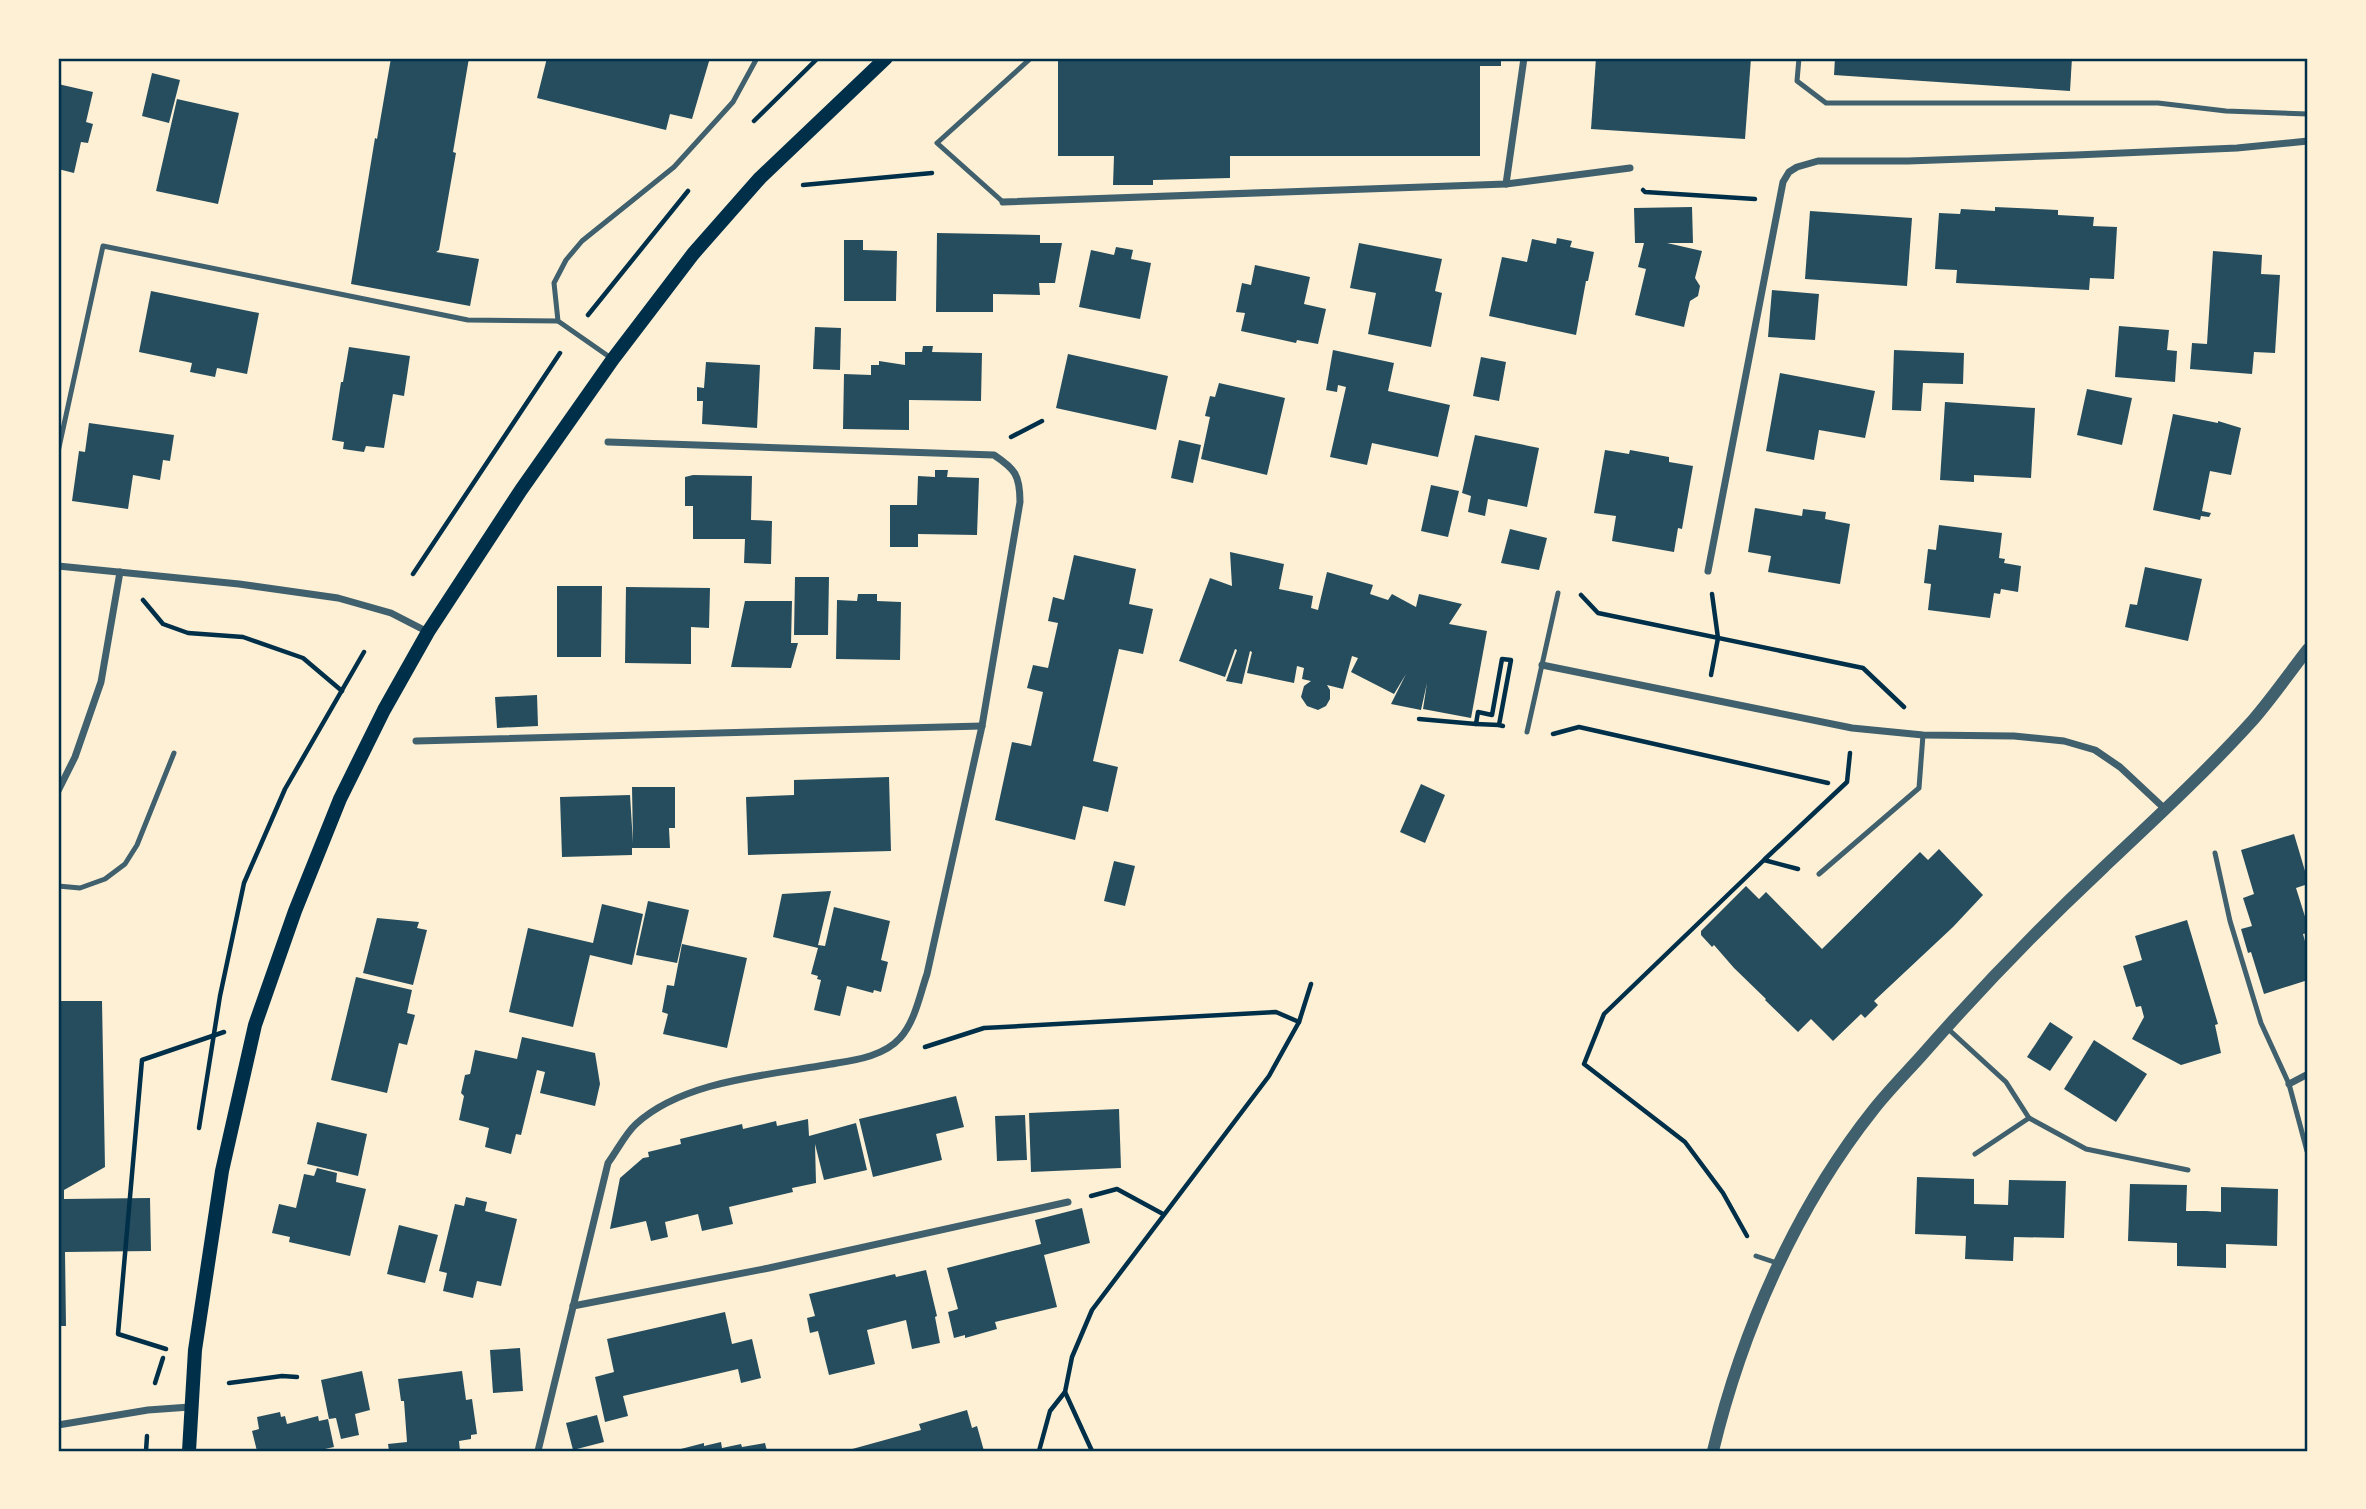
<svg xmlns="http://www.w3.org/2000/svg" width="2366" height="1509" font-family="Lato,sans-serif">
<rect width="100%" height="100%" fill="#fdf0d5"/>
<!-- building -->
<g fill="#264d5e">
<polygon points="391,58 469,58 453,152 456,153 439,250 436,252 479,259 470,306 351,284 375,138 377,139"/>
<polygon points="547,58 710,58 692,119 670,114 666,130 537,98"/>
<polygon points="1058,58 1501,58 1501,66 1480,66 1480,156 1230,156 1230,178 1153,180 1153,185 1113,185 1114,156 1058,156"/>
<polygon points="1596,58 1751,58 1745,139 1591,129"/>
<polygon points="1835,58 2072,58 2070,91 1834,75"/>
<polygon points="152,73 180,80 169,123 142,116"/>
<polygon points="58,84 93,92 86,122 93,124 88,143 81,142 74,173 58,169"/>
<polygon points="177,99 239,113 218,204 156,191"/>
<polygon points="1692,207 1693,243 1667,243 1702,251 1695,278 1700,286 1698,296 1690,301 1684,327 1635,315 1646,269 1638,267 1644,243 1635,243 1634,208"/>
<polygon points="1995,207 2058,210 2058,215 2094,217 2093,226 2117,227 2114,279 2090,278 2089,290 1956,283 1957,270 1935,269 1939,213 1960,214 1961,209 1995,211"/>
<polygon points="1810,211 1912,218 1907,286 1805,279"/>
<polygon points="937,233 1040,235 1040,243 1062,243 1055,283 1039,283 1040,295 993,294 993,312 936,312"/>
<polygon points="1557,238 1572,241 1570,247 1594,252 1588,281 1586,281 1576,335 1489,316 1502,257 1527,262 1532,239 1556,244"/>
<polygon points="844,240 863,240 863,250 897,251 896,301 844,301"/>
<polygon points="1359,243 1442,259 1435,291 1442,293 1431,347 1368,334 1376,293 1350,288"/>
<polygon points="1116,247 1133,250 1131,259 1151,263 1140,319 1079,307 1091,250 1114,255"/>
<polygon points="2213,251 2262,255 2261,274 2280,275 2275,353 2254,352 2252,374 2190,369 2192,343 2207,344"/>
<polygon points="1255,265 1310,277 1304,304 1326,309 1318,344 1297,340 1296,343 1241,331 1245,313 1236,312 1242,283 1251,285"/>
<polygon points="1772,290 1819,294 1815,340 1768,337"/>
<polygon points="151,291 259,313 247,374 217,368 215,377 190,372 192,363 139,352"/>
<polygon points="2119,326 2169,330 2167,350 2177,351 2175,382 2115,377"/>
<polygon points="815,327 841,328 840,370 813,369"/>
<polygon points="923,346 933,346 932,352 982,353 981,401 909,400 909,430 843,429 844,374 871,375 871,365 879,365 879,361 905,365 905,352 922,352"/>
<polygon points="349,347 410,356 404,396 393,394 384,448 366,446 364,452 343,449 344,442 332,440 341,382 343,382"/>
<polygon points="1333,350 1394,363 1388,391 1450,405 1438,457 1372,443 1367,465 1330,457 1346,387 1338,385 1337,392 1326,390"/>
<polygon points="1894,350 1964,353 1963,384 1923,383 1921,411 1892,410"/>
<polygon points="1068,354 1168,376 1156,430 1056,408"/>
<polygon points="1481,357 1506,362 1499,401 1473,396"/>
<polygon points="706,362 760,365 757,428 702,424 703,401 697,401 697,387 704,388"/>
<polygon points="1780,373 1875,391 1865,438 1819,430 1814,460 1766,451"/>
<polygon points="1219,383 1285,398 1267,475 1201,459 1210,417 1205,416 1210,396 1215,397"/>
<polygon points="2087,389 2132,398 2122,445 2077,435"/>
<polygon points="1945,402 2035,408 2031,478 1974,475 1974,482 1940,480"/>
<polygon points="2173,414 2218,423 2218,421 2241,428 2231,475 2210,471 2202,511 2211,513 2209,517 2201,516 2200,520 2153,510"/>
<polygon points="89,423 174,435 170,461 163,460 160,480 133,475 128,509 72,501 79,451 85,452"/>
<polygon points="1475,435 1539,448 1527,507 1488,499 1485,516 1468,512 1471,496 1462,493"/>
<polygon points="1179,440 1201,445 1193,483 1171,478"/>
<polygon points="1605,450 1629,454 1630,450 1669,457 1669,462 1693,466 1682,529 1678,528 1674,552 1612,541 1616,516 1594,513"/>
<polygon points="935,470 948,470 947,477 979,478 977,535 918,534 918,547 890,547 890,505 917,505 918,476 935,477"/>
<polygon points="693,475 752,476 751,520 772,521 771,564 744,563 745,539 693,539 693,506 685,506 685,477"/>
<polygon points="1431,485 1459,491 1448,537 1421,531"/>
<polygon points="1755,508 1802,516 1803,509 1826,512 1825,519 1850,524 1840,584 1768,572 1771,556 1748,552"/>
<polygon points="1939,525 2002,533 1999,558 2005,559 2004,563 2021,566 2018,592 2001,589 2000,594 1994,593 1990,618 1928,610 1931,584 1924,583 1928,549 1936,550"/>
<polygon points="1510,529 1547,538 1539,570 1501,563"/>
<polygon points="1230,552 1284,564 1279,589 1313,596 1311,608 1318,610 1327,572 1373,585 1370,594 1388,600 1392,594 1416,607 1419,594 1462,604 1449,624 1487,631 1471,718 1423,709 1427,683 1421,710 1391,704 1406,674 1394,694 1351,672 1358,658 1352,656 1343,689 1327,685 1330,690 1330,699 1326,706 1318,710 1307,706 1301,697 1304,686 1311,681 1302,679 1304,668 1297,666 1294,683 1247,673 1252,652 1250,651 1242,684 1226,681 1237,650 1235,649 1225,677 1179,661 1210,578 1232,586"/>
<polygon points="1074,555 1136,569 1129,604 1153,609 1143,654 1119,649 1093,761 1118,767 1108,812 1083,806 1075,840 995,820 1012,742 1031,746 1043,692 1027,688 1033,665 1048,668 1058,623 1048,621 1053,597 1064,600"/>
<polygon points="2145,567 2202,579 2188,641 2125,627 2130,604 2137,605"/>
<polygon points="795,577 829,577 828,635 794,635"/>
<polygon points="557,586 602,586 601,657 557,657"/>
<polygon points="626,587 710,588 709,628 691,627 691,664 625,663"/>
<polygon points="858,594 877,594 877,601 901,602 900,660 836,659 837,600 857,601"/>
<polygon points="745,601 792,601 791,643 798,643 791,668 731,667"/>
<polygon points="537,695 538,726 497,728 495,697"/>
<polygon points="889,777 891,851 748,855 746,797 794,795 794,780"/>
<polygon points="1421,784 1445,795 1425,843 1400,832"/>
<polygon points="632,787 675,787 675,828 669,828 670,848 632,848 632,855 562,857 560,797 630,795 633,843"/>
<polygon points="2294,834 2308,881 2308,884 2296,888 2308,926 2308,933 2303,934 2308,952 2308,980 2264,994 2251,952 2248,953 2241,929 2252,926 2243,898 2254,894 2241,850"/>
<polygon points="1939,849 1983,895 1953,927 1874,1001 1878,1005 1865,1018 1861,1014 1833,1041 1811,1019 1798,1032 1765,1000 1766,999 1734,968 1714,945 1712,947 1701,935 1701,931 1746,886 1759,899 1766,892 1822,949 1920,852 1928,860"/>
<polygon points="1114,861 1135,866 1125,906 1104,901"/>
<polygon points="831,891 818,945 825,946 834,907 890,921 881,960 888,962 881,992 874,990 873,993 847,986 840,1016 814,1010 821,980 817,979 818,976 811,974 818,948 773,937 782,894"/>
<polygon points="648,901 689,910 677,963 636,955"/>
<polygon points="602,904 643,914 632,965 590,955 573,1027 509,1012 528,928 593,943"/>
<polygon points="377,918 419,922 417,928 427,930 413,985 363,973"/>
<polygon points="2187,920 2218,1024 2215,1025 2221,1053 2181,1065 2132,1039 2144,1017 2141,1006 2136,1007 2123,966 2142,960 2135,936"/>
<polygon points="682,944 747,958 727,1048 663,1034 668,1014 662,1012 667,985 674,986"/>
<polygon points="356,977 412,990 407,1013 415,1015 407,1045 399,1043 387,1093 331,1080"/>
<polygon points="58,1001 102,1001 105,1167 64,1190 64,1199 150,1198 151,1251 65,1252 66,1326 58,1326"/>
<polygon points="2050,1022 2073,1037 2050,1071 2027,1057"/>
<polygon points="522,1037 595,1053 600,1084 595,1106 540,1093 545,1072 537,1070 521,1135 516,1134 511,1154 485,1147 489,1128 459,1120 464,1096 461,1093 465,1075 470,1074 475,1050 517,1059"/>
<polygon points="2094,1040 2147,1074 2116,1122 2064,1089"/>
<polygon points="956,1096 964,1127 936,1134 942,1160 873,1177 859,1119"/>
<polygon points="1119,1109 1121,1168 1031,1172 1029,1113"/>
<polygon points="1025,1115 1027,1160 997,1161 995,1116"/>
<polygon points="808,1119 809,1136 856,1123 867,1170 824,1180 815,1144 816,1183 792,1188 793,1192 729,1207 733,1224 702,1231 698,1214 665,1222 668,1237 651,1241 646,1221 610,1229 620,1178 643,1158 649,1157 648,1152 681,1144 680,1139 742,1124 743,1129 776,1121 777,1126"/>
<polygon points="317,1122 367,1134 358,1176 307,1164"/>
<polygon points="317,1168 337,1173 336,1182 366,1189 350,1256 289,1242 290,1237 272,1233 279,1204 296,1208 304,1174 314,1176"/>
<polygon points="1917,1177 1974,1179 1974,1204 2008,1205 2009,1180 2066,1181 2064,1238 2014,1237 2013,1261 1965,1259 1966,1236 1915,1234"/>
<polygon points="2130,1184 2187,1185 2186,1211 2206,1211 2221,1212 2221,1187 2278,1189 2277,1246 2226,1244 2226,1268 2177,1266 2177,1243 2128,1241"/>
<polygon points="466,1197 487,1202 485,1211 517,1219 501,1286 477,1281 473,1298 443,1291 447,1273 439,1271 455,1204 464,1206"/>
<polygon points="1082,1208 1090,1243 1044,1255 1057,1307 995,1322 997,1329 965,1338 965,1335 954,1338 948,1312 958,1309 947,1268 1041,1244 1035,1220"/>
<polygon points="399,1225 438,1235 425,1283 387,1274"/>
<polygon points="926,1270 937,1316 935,1317 940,1343 912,1349 906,1320 867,1330 875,1364 829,1375 818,1331 810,1333 807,1318 815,1316 809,1294 895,1274 896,1277"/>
<polygon points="725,1312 732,1344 752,1339 761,1378 741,1383 738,1369 623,1396 628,1416 605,1422 595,1377 614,1372 607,1339"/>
<polygon points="520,1348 523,1391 493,1393 490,1350"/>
<polygon points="362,1371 370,1410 355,1414 359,1435 341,1439 336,1418 329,1419 321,1380"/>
<polygon points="462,1371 466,1400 472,1399 477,1434 471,1435 471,1439 459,1441 460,1451 389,1451 388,1444 407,1442 404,1401 401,1401 398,1379"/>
<polygon points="967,1410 972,1428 977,1426 984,1451 845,1451 921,1430 919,1424"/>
<polygon points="280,1412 281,1417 285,1416 287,1424 318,1416 319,1421 328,1419 334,1447 325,1449 326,1451 257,1451 252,1431 259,1429 257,1417"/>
<polygon points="597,1415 604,1442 573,1450 566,1423"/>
<polygon points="721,1442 722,1448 741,1444 742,1447 765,1443 767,1451 673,1451 704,1443 704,1446"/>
</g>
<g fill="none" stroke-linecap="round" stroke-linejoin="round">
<!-- path -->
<g stroke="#003049" stroke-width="4.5">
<polyline points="754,121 818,58"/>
<polyline points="803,185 932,173"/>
<polyline points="1643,190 1645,192 1755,199"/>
<polyline points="588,315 688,191"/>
<polyline points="1011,437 1042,421"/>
<polyline points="413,574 560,353"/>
<polyline points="1581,595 1598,613 1863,668 1904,707"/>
<polyline points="143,600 163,624 188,633 243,637 303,658 342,691"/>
<polyline points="1711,675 1718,638 1712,594"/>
<polyline points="1419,719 1476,724 1478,712 1492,715 1502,659 1511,660 1499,725 1503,726"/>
<polyline points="1476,724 1499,725"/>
<polyline points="1553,734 1579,727 1828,783"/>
<polyline points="1765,859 1847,782 1850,753"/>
<polyline points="925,1047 984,1028 1276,1012 1299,1022"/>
<polyline points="199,1128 220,996 244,883 285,789 364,652"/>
<polyline points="1091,1196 1117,1189 1163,1214"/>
<polyline points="1747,1236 1723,1193 1685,1142 1584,1064 1604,1014 1764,860 1798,869"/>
<polyline points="166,1349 118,1334 142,1060 224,1032"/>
<polyline points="155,1383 163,1358"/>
<polyline points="229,1383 282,1376 297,1377"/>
<polyline points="146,1451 147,1436"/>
<polyline points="1039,1451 1050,1411 1065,1392"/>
<polyline points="1092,1451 1065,1392 1072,1357 1092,1310 1269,1076 1299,1022 1311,984"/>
</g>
<!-- service -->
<g stroke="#3f606c" stroke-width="5">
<polyline points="1799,58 1797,81 1826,103 2158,103 2226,111 2308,114"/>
<polyline points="1003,202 937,143 1031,58"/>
<polyline points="611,358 558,321 554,283 566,260 582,241 674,167 733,102 757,58"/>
<polyline points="58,452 103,246 468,320 558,321"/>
<polyline points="1527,732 1558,593"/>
<polyline points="2215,853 2230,921 2261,1023 2289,1084 2307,1151"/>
<polyline points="1819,874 1919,788 1923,735"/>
<polyline points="58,886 80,888 105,879 125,864 137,845 174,753"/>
<polyline points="1946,1027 2006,1082 2029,1118 1975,1154"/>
<polyline points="2029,1118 2086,1149 2188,1170"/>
<polyline points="1756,1256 1777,1263"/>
</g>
<!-- minor -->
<g stroke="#3f606c" stroke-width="7">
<polyline points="1506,184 1524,58"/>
<polyline points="1003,202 1506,184 1630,168"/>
<polyline points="58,566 239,584 338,598 391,613 428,632"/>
<polyline points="1708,571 1783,182 1789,172 1797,167 1818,161 1908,161 2076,155 2237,148 2308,141"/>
<polyline points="1542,665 1852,728 1923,735 2014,736 2064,741 2095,750 2120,767 2166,810"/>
<polyline points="416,741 982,726"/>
<polyline points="58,791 75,757 101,682 120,572"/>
<polyline points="2289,1084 2308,1074"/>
<polyline points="573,1306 769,1268 1068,1202"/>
<polyline points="58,1425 148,1410 190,1407"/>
<path d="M538,1451L608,1163C617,1151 625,1134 636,1124C685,1079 773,1075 837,1063C858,1060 885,1055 900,1038C915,1022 920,994 927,974L982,726L1020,502C1020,475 1015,469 994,455L608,442"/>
</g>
<!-- tertiary -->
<path stroke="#3f606c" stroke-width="12" d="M1713,1451C1742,1330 1796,1207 1874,1109C1889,1090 1907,1072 1923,1054C1980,989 2040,927 2103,868C2154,820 2206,772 2253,720C2273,697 2290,672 2308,649"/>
<!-- secondary -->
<polyline stroke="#003049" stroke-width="14" points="189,1451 195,1350 222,1171 255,1025 295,911 340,799 384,710 428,632 521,490 613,359 693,254 760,178 886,58"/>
</g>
<!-- border -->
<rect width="2366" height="1509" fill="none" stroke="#fdf0d5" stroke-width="119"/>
<rect x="60" y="60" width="2246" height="1390" fill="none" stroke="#003049" stroke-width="2.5"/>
</svg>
